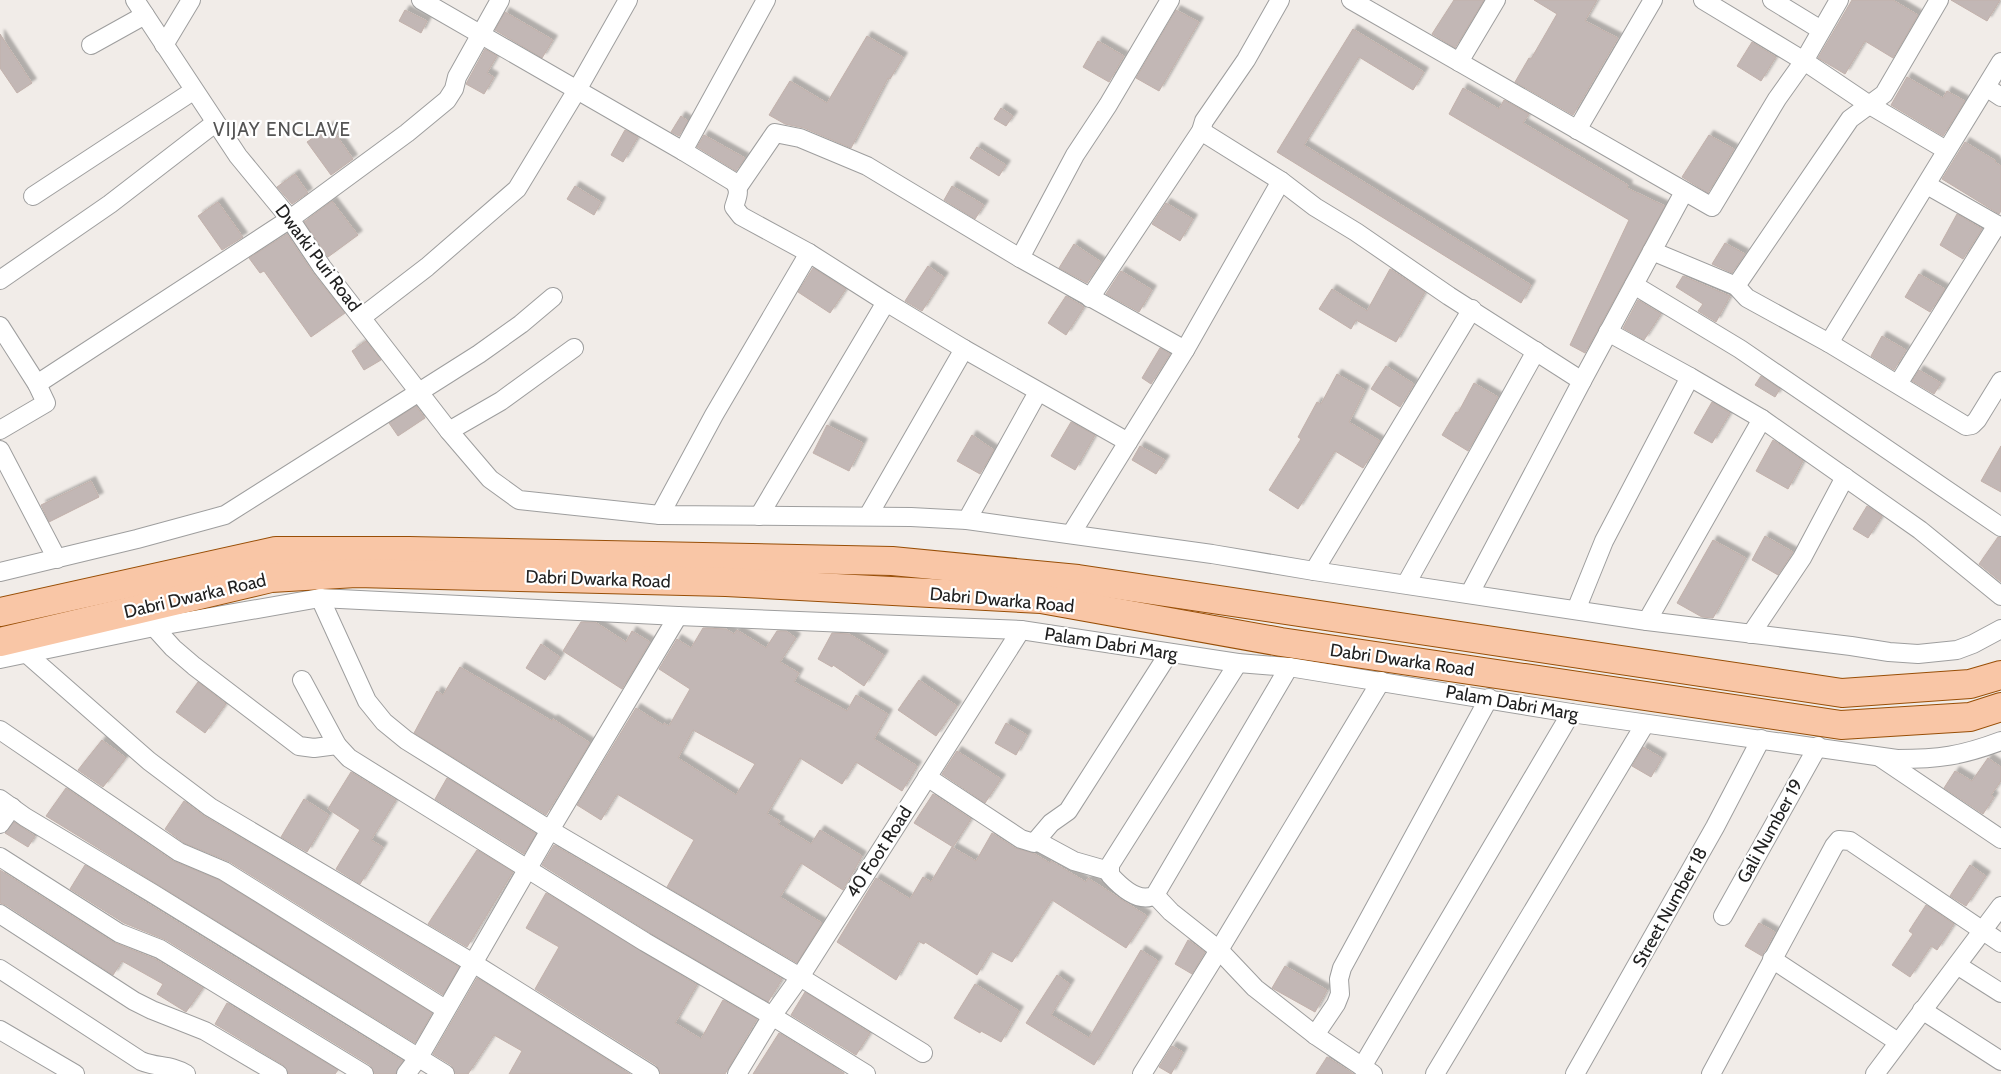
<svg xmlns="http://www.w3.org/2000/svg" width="2001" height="1074" font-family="Cabin,sans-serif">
<defs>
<filter id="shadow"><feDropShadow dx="4.5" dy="-4.5" stdDeviation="1" flood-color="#0004"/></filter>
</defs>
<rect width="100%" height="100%" fill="#f1ece8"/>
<!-- building -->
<g fill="#c2b7b5" stroke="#c2b1ab" fill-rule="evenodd" filter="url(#shadow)">
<polygon points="1454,0 1484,0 1455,48 1432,34"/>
<polygon points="1534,0 1597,0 1585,21 1618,38 1573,115 1515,82 1529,58 1531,59 1557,14"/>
<polygon points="1852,0 1893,0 1918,15 1893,58 1865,41 1845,74 1818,58"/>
<polygon points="1951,0 2000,0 1987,21"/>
<polygon points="405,10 427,21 421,33 399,21"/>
<polygon points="1176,10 1199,22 1159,91 1136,78"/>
<polygon points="505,12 553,40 542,58 495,30"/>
<polygon points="1353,29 1424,72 1413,90 1359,57 1304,145 1531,285 1521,303 1277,152"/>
<polygon points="0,34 32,83 17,93 0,68"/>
<polygon points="867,36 903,57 890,79 888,78 851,148 804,128 785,124 769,115 790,81 827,103"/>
<polygon points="1098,41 1124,56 1109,82 1083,67"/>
<polygon points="1752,42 1776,57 1761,81 1737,66"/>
<polygon points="485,49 497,56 487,73 494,77 484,94 466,84"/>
<polygon points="1907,77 1943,98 1947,91 1965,101 1943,136 1891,105"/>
<polygon points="1463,88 1499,109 1504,100 1529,114 1523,123 1628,185 1627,188 1665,206 1585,353 1570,345 1629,220 1449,114"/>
<polygon points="1001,108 1013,116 1006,126 994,119"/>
<polygon points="681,116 688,121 679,136 671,132"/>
<polygon points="330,126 353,159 331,175 307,142"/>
<polygon points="625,130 638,137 623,162 611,155"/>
<polygon points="704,135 745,158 736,171 697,147"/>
<polygon points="1709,135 1734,149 1708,193 1682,177"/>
<polygon points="1965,142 1996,161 1995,162 2001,166 2001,211 1999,214 1942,179"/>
<polygon points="977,147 1006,165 999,176 970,158"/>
<polygon points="295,174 308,193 292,204 277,187"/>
<polygon points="575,186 601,202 594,215 567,199"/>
<polygon points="952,186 984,205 975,219 944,200"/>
<polygon points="332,201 358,235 328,257 304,222"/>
<polygon points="218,202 243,237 222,250 198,216"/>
<polygon points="1166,203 1193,219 1180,241 1152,224"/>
<polygon points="1957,214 1982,229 1963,259 1940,245"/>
<polygon points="287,234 313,273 345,313 311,337 264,271 260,273 249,258"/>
<polygon points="1725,243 1745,254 1732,273 1712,264"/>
<polygon points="1074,244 1101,262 1087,283 1059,268"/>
<polygon points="928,266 944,277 922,311 905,301"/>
<polygon points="813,268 846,289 830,313 798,292"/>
<polygon points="1390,269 1425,292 1396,342 1356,320 1351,329 1319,309 1332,289 1367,311"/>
<polygon points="1121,271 1152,290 1139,312 1106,294"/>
<polygon points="1919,274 1945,289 1930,312 1905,297"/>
<polygon points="1683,276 1730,296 1716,322 1698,311 1703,304 1676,287"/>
<polygon points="1066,296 1084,307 1066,335 1048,323"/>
<polygon points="1638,300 1661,314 1644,340 1623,328"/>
<polygon points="1882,336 1906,350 1894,370 1871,356"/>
<polygon points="366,341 381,360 364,370 352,351"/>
<polygon points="1160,348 1170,354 1151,384 1142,378"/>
<polygon points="1386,366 1414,384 1400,407 1371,389"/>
<polygon points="1919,370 1941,383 1934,394 1912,381"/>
<polygon points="1337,374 1365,390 1349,422 1380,441 1363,468 1335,451 1298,509 1269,490 1301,439 1298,437 1317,402 1321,404"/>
<polygon points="1761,376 1780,389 1775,397 1755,385"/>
<polygon points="1474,383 1498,397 1468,451 1442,435 1456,412 1458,413"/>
<polygon points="1712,402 1730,413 1712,443 1694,433"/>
<polygon points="416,406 425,418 398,436 389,423"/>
<polygon points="1071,422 1095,435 1075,470 1051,456"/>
<polygon points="827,425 863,443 849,471 813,453"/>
<polygon points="972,435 994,450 980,474 957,461"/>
<polygon points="1773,440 1803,461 1788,489 1756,471"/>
<polygon points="1140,446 1165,460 1156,474 1132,460"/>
<polygon points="2001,446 2001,492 1981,481"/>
<polygon points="91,481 99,497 49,522 41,505"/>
<polygon points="1867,506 1882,516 1868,538 1853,529"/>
<polygon points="1765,536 1793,552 1778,575 1752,560"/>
<polygon points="1998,537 2001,538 2001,582 1979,564"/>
<polygon points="1713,540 1746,558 1713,618 1702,617 1677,603"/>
<polygon points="581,622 595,622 626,642 632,631 650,642 622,689 563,651"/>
<path d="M703,628L726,629L734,634L737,630L766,648L777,631H786L796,638L780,662L799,673L794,682L847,711L856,695L888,714L874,739L917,766L902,791L856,762L842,784L800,758L767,814L780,821L778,824L811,844L820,830L862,856L843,890L801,863L780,897L822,923L797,963L667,887L694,840L617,794L601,820L577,805L636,708L663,725L664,723L669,726L690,689L659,669L677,639L691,648ZM693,730L755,764L736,795L678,758Z"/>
<polygon points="832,633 849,634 884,655 864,686 833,665 832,667 818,659"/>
<polygon points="541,644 560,657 545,680 526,668"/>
<polygon points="460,667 552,721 553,719 590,743 546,815 414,733 437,691 443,695"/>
<polygon points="919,680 957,706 936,736 898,710"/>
<polygon points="198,682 226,704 205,733 176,712"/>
<polygon points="1006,723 1027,735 1016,755 995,743"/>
<polygon points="102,740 126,758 103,787 78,770"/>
<polygon points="1643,747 1662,758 1651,777 1632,766"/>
<polygon points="957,751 1001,779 985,803 942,774"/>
<polygon points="1988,758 2001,767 2001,781 1991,795 1994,797 1983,814 1944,788 1955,771 1972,781"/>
<polygon points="351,772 396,800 371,840 383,847 360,884 336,869 360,830 328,809"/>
<polygon points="447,778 536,834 524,854 435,799"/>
<polygon points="66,788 173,861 219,880 432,1013 415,1043 46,816"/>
<polygon points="933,794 971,819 953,847 914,823"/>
<polygon points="304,799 329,815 307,852 281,837"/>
<polygon points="184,801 204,816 459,967 443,995 230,862 184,843 165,829"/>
<polygon points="14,822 35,836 28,847 5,833"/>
<polygon points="992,833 1015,848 1033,853 1050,863 1051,861 1086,882 1088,878 1147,916 1126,948 1052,900 1012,962 991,951 977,975 925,942 924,944 918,941 896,980 837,942 876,878 910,899 923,877 931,882 952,847 976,861"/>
<polygon points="554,845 782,979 768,1002 650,933 542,865"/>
<polygon points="477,850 513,872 467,947 428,924"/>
<polygon points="85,865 403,1061 396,1074 375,1074 370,1065 166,940 124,923 70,889"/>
<polygon points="1970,865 1986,876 1966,906 1950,896"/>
<polygon points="0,870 113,942 155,959 203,988 186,1012 157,994 163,984 122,961 113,975 6,905 0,903"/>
<polygon points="546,893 697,985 675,1023 701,1039 723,1000 757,1019 725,1074 661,1074 656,1065 535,989 559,947 526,928"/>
<polygon points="1926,905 1954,924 1937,950 1931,946 1910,977 1892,965 1913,934 1909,931"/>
<polygon points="1759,923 1775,932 1762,956 1745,946"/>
<polygon points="1188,940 1205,952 1192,974 1175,964"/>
<polygon points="1141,950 1158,961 1094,1065 1026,1023 1057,975 1070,984 1051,1015 1089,1038"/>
<polygon points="1285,966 1327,990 1315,1012 1272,988"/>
<polygon points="477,978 630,1074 509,1074 522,1051 494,1035 468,1074 456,1074 451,1065 433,1054"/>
<polygon points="975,984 1019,1011 1001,1042 981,1031 980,1033 954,1018"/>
<polygon points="805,992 870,1033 856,1055 791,1015"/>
<polygon points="227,1003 338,1070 335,1074 289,1074 283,1065 215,1024"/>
<polygon points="779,1033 844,1073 844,1074 753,1074"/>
<polygon points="1172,1046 1183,1052 1171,1074 1159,1067"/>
<polygon points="1327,1057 1351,1072 1354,1074 1316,1074"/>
</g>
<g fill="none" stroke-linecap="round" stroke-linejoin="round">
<defs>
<g id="street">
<polyline points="135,0 238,156 290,219 322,267 449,431 490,479 519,500 660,515 911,517 967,520 1212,554 1314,571 1647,621 1851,646 1889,652 1918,654 1957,650 1973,644 2001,629"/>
<polyline points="421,0 683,151 766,0"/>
<polyline points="1351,0 1712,207 1777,99 1804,61 1839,0"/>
<polyline points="1703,0 1804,61 1868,104 1946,150"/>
<polyline points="1772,0 1821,30"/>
<polyline points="91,45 145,15"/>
<polyline points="164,45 191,0"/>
<polyline points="1459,62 1496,0"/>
<polyline points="1986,87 2001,97"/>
<polyline points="1577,130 1653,0"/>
<polyline points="1201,131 1281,181"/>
<path d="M683,151L734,182C741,191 737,197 734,207L741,216L809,253L886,302L964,349L1128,442"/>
<polyline points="1927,185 2001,227"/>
<polyline points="738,187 775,133 800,138 867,166 1020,258 1185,350 1281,181 1315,207 1356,232 1449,296 1582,381 1470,593"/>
<polyline points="33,196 193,91"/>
<polyline points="1652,251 1736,286 1747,298 1829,343 1966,426 1972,425 1977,420 2001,381"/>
<polyline points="1020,258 1075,155 1108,105 1170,0"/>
<polyline points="0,280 110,204 215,123"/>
<polyline points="1634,285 1740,349 2001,527"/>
<polyline points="1736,286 1850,119 1884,94 1939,0"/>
<polyline points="1090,298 1201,131 1204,121 1246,60 1280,0"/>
<polyline points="362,317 427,267 517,189 577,90 628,0"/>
<polyline points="0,326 37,384 46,403 0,430"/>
<polyline points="1608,332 1690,377 1762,419 1920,530 2001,596"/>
<polyline points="1829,343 2001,62"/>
<polyline points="1582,381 1684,192"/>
<polyline points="37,384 290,219 407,133 447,100 454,89 457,77 500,0"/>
<polyline points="1898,384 1997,225"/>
<polyline points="449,431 501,401 574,348"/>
<polyline points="0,450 57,559"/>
<polyline points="660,515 714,415 809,253"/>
<polyline points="759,516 886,302"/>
<polyline points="868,516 964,349"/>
<polyline points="967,520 1038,392"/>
<polyline points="1071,534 1185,350"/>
<polyline points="1314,571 1472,309"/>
<polyline points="0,572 137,539 225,515 479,354 521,324 553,297"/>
<polyline points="1406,584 1536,351"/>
<polyline points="320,598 367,701 384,722 406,740 550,830 800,977 923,1053"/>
<polyline points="1576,610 1604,541 1690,377"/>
<polyline points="1647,621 1762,419"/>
<polyline points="154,627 173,648 194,666 299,746 314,748 337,745"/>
<polyline points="1751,634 1802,558 1845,477"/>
<polyline points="27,654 149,761 210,807 473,963 650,1074"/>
<path d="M0,659L154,627L320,598L678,616L1021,630L1238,663L1289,667L1571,713L1897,759C1939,759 1961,756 2001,741"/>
<path d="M1238,663L1110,865V875C1120,886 1139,904 1155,895L1289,667"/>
<polyline points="302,680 337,745 349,758 645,942 772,1016 866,1074"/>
<polyline points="0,730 179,852 224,871 445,1009"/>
<polyline points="1881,758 2001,839"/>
<polyline points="927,777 1021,839 1034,843 1051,823 1068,811 1169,653"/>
<polyline points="0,799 25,817 152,893 445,1074"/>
<polyline points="0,824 12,807"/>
<polyline points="1037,841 1074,861 1109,871"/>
<polyline points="0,857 119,933 160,949 364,1074"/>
<polyline points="1155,895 1171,912 1219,950 1255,988 1315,1035 1373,1074"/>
<polyline points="0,914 134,1001 152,1010 205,1031 278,1074"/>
<polyline points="1723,916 1818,746"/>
<polyline points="1772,959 1898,1042"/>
<polyline points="1957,965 2001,993"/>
<path d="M0,969L141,1061C157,1068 170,1064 186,1074"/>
<polyline points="1922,1010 2001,1061"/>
<polyline points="0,1030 75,1074"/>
<polyline points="1315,1035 1336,1004 1340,994 1339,979 1342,968 1489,698"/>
<polyline points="1362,1067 1571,713"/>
<polyline points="406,1074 419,1057 550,830 678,616"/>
<polyline points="737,1074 772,1016 800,977 1021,630"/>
<polyline points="1142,1074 1219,950 1381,681"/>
<polyline points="1435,1074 1645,724"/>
<polyline points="1575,1074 1715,827 1761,739"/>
<polyline points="1711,1074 1834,846 1839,840 1850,841 2001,943"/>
<polyline points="1875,1074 2001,906"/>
</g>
<g id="primary">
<polyline points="0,612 276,551 409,551 892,561 1078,579 1842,693 1970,684 2001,675"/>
<polyline points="0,642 271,578 356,573 726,582 1041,599 1281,642 1841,725 1970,717 2001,707"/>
</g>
</defs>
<!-- street casing -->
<use href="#street" stroke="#9e9e9e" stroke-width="20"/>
<!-- primary casing -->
<use href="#primary" stroke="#984e06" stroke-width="30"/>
<!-- street -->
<use href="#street" stroke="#fff" stroke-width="18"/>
<!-- primary -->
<use href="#primary" stroke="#f9c6a6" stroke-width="28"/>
</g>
<g text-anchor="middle" stroke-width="4.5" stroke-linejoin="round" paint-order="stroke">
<!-- street labels -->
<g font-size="18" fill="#212121" stroke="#fff">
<text transform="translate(318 258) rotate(53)" y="6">Dwarki Puri Road</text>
<text transform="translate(598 579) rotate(2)" y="6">Dabri Dwarka Road</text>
<text transform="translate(195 596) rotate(-13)" y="6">Dabri Dwarka Road</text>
<text transform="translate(1002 600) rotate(5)" y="6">Dabri Dwarka Road</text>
<text transform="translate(1111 644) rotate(9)" y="6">Palam Dabri Marg</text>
<text transform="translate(1402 660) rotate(8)" y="6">Dabri Dwarka Road</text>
<text transform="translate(1512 703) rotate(10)" y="6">Palam Dabri Marg</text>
<text transform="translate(1770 831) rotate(-61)" y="6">Gali Number 19</text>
<text transform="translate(879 852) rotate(-57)" y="6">40 Foot Road</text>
<text transform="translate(1670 907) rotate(-61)" y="6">Street Number 18</text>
</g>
<!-- neighbourhood labels -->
<g font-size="19" letter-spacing="1" fill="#545454" stroke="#fff">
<text x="282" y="136">VIJAY ENCLAVE</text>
</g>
</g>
</svg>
